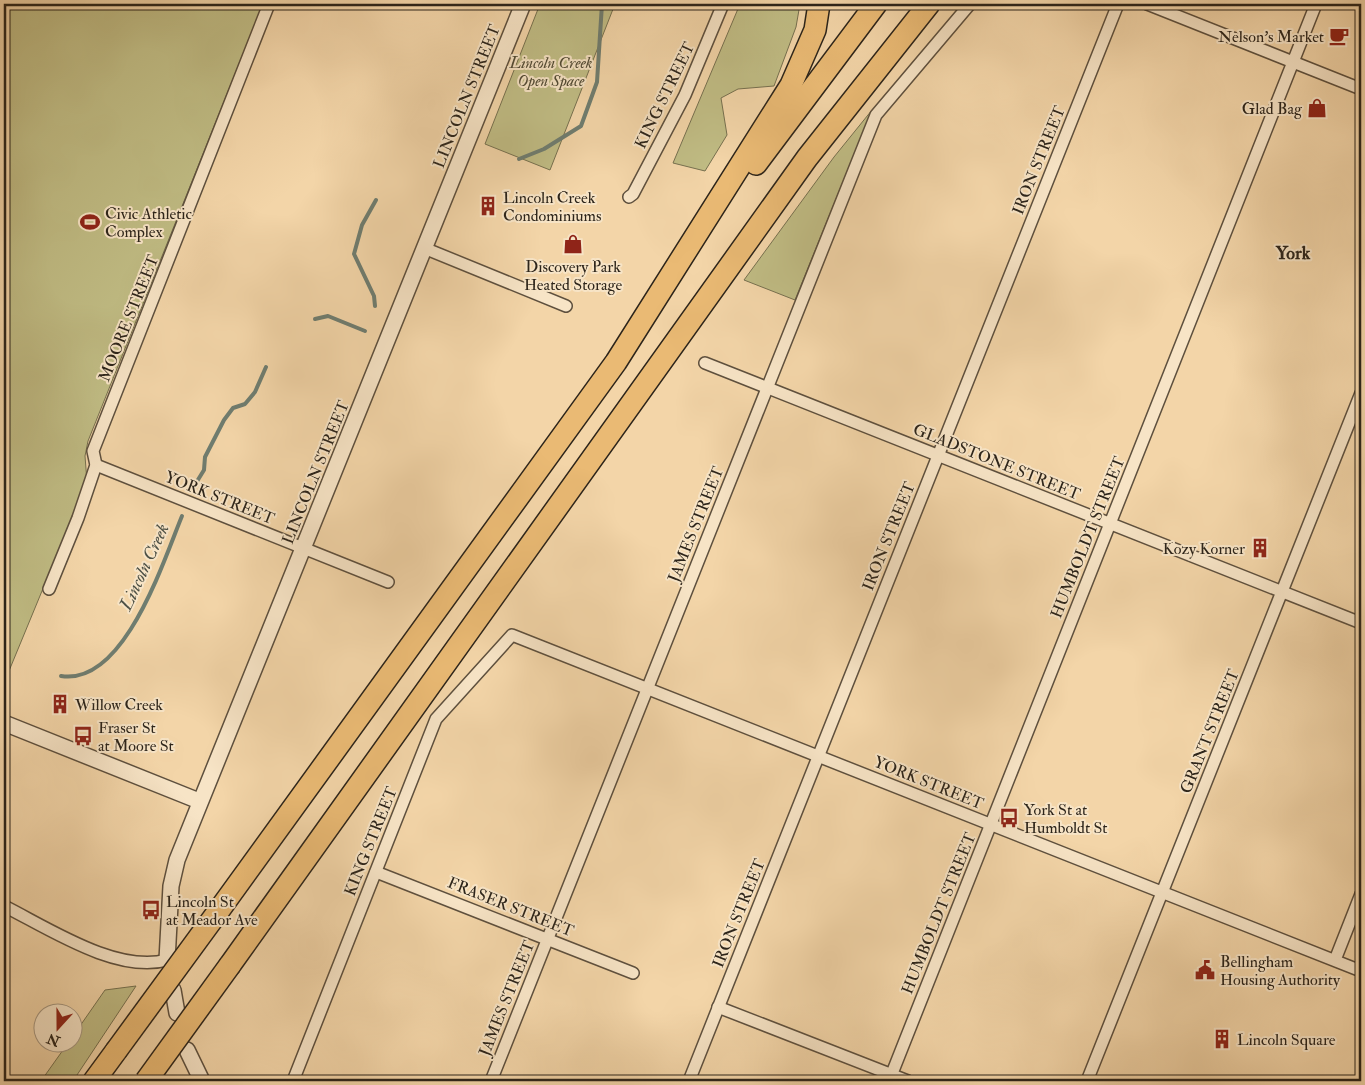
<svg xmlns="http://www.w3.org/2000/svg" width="1365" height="1085" font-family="'IM FELL Double Pica',serif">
<rect width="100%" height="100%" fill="#f3d5a8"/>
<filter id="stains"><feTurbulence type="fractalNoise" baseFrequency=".004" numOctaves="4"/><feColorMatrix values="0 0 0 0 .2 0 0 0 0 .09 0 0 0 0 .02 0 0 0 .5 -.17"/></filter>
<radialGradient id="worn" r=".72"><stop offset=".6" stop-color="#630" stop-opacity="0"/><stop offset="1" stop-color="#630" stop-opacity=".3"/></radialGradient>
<!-- green -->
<g fill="#c0bc84" stroke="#76704f">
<polygon points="4,4 263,4 88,441 85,456 87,482 4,683"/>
<polygon points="540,4 615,4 550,170 485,144"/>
<polygon points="740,4 800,4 796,27 774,86 738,89 721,98 727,135 705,171 673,163"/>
<polygon points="872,110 795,300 744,280 834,157"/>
<polygon points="136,986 73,1081 41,1081 68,1043 72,1042 73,1036 105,990"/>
</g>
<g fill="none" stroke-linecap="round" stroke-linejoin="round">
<!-- stream -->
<g stroke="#6f7d70" stroke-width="4">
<polyline points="519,159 544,149 581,126 597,82 602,4"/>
<polyline points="375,306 374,296 354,254 362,225 376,200"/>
<polyline points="315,319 328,316 365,331"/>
<polyline points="196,483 204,470 205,457 224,420 233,408 245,404 255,392 266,367"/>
<path d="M61,676C124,686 163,562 182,516"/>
</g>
<defs>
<g id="minor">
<polyline points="1147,4 1361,89"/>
<polyline points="629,197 633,194 685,95 723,4"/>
<polyline points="424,248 566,306"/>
<polyline points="705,363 1361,623"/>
<polyline points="96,465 388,582"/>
<polyline points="49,589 78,518 96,465 93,451 269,4"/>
<polyline points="376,872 633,973"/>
<path d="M4,906C48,928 117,974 167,960"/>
<polyline points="1335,960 1361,894"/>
<polyline points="718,1007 908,1081"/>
<polyline points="293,1081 436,719 512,635 1361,971"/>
<polyline points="491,1081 876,115 970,4"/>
<polyline points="689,1081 1118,4"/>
<polyline points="889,1081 1316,4"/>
<polyline points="1087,1081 1361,393"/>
</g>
<g id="tertiary">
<polyline points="4,723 199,801"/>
<polyline points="167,960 171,886 177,860 523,4"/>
<polyline points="173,990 177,1013"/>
<polyline points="187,1050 202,1081"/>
</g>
<g id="motorway">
<polyline points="756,164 876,4"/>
<polyline points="217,913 616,362 791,85 815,30 819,4"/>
<polyline points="230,965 807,158 929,4"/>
<polyline points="94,1081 116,1051"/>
</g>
</defs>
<!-- minor casing -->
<use href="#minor" stroke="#5e503e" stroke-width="14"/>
<!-- tertiary casing -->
<use href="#tertiary" stroke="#5e503e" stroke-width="18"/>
<!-- motorway casing -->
<use href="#motorway" stroke="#2c241a" stroke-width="24"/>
<!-- minor -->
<use href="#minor" stroke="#f7e4c6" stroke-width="11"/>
<!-- tertiary -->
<use href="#tertiary" stroke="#f7e4c6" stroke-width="15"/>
<!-- motorway -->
<use href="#motorway" stroke="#eaba74" stroke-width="21"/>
<defs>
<g id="motorway-bridge">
<polyline points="116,1051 217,913"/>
<polyline points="146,1081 230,965"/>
</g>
</defs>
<!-- motorway-bridge casing -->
<use href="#motorway-bridge" stroke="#2c241a" stroke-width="24" stroke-linecap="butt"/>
<!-- motorway-bridge -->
<use href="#motorway-bridge" stroke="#eaba74" stroke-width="21"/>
</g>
<!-- icons -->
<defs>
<symbol id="cafe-bare" viewBox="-9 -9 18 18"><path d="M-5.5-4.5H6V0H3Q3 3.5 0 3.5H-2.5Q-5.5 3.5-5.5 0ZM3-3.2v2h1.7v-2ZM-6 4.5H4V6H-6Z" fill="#8f2418" stroke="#f7e4c6" stroke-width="2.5" paint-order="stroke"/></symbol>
<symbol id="shop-bare" viewBox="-9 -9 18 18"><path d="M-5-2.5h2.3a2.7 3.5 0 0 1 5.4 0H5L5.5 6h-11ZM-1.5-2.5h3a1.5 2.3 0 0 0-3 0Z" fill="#8f2418" stroke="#f7e4c6" stroke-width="2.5" paint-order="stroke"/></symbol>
<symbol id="building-bare" viewBox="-9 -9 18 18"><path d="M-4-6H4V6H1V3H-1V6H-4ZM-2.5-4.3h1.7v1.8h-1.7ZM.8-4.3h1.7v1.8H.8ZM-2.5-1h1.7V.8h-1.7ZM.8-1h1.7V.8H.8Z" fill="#8f2418" stroke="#f7e4c6" stroke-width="2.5" paint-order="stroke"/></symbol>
<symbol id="stadium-bare" viewBox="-9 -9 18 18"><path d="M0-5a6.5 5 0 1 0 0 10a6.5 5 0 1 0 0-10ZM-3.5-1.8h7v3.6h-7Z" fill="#8f2418" stroke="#f7e4c6" stroke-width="2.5" paint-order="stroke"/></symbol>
<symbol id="bus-bare" viewBox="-9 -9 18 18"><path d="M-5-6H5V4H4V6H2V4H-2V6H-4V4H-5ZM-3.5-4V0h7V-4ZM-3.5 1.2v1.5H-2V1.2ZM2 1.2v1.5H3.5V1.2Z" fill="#8f2418" stroke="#f7e4c6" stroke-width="2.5" paint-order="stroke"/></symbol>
<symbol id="civic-bare" viewBox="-9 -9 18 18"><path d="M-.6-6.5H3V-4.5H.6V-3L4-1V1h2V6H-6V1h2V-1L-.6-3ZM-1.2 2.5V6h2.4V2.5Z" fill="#8f2418" stroke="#f7e4c6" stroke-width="2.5" paint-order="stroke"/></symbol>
</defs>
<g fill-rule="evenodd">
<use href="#cafe-bare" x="1325" y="22" width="28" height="28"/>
<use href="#shop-bare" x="1303" y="94" width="28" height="28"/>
<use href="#building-bare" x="474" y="192" width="28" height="28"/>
<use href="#stadium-bare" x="76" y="208" width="28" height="28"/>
<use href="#shop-bare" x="559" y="230" width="28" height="28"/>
<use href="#building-bare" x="1246" y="534" width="28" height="28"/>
<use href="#building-bare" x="46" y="690" width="28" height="28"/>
<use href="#bus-bare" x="69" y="722" width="28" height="28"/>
<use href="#bus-bare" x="995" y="804" width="28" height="28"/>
<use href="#bus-bare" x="137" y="896" width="28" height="28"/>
<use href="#civic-bare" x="1191" y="956" width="28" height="28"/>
<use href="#building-bare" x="1208" y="1025" width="28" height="28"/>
</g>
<g text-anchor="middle" stroke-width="4" stroke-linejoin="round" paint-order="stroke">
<!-- poi labels -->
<g font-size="16" fill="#2c241a" stroke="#f7e4c6" text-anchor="start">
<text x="1324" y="42" text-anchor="end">Nelson's Market</text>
<text x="1302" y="114" text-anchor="end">Glad Bag</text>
<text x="503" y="203">Lincoln Creek<tspan x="503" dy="18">Condominiums</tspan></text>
<text x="105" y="219">Civic Athletic<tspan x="105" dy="18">Complex</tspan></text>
<text x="573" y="272" text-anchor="middle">Discovery Park<tspan x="573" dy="18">Heated Storage</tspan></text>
<text x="1245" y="554" text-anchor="end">Kozy Korner</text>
<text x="75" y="710">Willow Creek</text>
<text x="98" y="733">Fraser St<tspan x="98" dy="18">at Moore St</tspan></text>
<text x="1024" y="815">York St at<tspan x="1024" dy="18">Humboldt St</tspan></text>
<text x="166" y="907">Lincoln St<tspan x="166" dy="18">at Meador Ave</tspan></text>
<text x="1220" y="967">Bellingham<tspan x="1220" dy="18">Housing Authority</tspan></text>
<text x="1237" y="1045">Lincoln Square</text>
</g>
<!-- park labels -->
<g font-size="16" font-style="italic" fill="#514a34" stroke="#f7e4c6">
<text x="551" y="68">Lincoln Creek<tspan x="551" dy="18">Open Space</tspan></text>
</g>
<!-- street labels -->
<g font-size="16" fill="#2c241a" stroke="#f7e4c6">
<text transform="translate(664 95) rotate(-64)" y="6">KING STREET</text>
<text transform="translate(466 96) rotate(-68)" y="6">LINCOLN STREET</text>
<text transform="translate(1038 160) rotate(-68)" y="6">IRON STREET</text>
<text transform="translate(128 318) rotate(-68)" y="6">MOORE STREET</text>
<text transform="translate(997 461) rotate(22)" y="6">GLADSTONE STREET</text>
<text transform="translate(315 472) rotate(-68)" y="6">LINCOLN STREET</text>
<text transform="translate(220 497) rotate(22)" y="6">YORK STREET</text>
<text transform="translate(695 524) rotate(-68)" y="6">JAMES STREET</text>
<text transform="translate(888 536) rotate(-68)" y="6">IRON STREET</text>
<text transform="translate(1087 537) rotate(-68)" y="6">HUMBOLDT STREET</text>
<text transform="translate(1209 731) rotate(-68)" y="6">GRANT STREET</text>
<text transform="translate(929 782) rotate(22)" y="6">YORK STREET</text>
<text transform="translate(370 841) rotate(-68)" y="6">KING STREET</text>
<text transform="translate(511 906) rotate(22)" y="6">FRASER STREET</text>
<text transform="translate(738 913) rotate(-68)" y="6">IRON STREET</text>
<text transform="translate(938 913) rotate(-68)" y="6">HUMBOLDT STREET</text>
<text transform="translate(506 998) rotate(-68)" y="6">JAMES STREET</text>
</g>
<!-- neighbourhood labels -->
<g font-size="18" font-weight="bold" fill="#2c241a" stroke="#f7e4c6">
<text x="1293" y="259">York</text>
</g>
<!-- water labels -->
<g font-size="18" font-style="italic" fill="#4d5045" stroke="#f7e4c6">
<text transform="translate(144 567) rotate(-65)" y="6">Lincoln Creek</text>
</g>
</g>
<!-- margin -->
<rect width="1365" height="1085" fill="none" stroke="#f3d5a8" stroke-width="20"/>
<rect x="5" y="5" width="1355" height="1075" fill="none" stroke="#2c241a" stroke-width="2.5"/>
<rect x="10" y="10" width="1345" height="1065" fill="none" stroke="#2c241a"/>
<!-- north arrow -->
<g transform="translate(58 1028) rotate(201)"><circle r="24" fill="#f7e4c6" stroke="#a69781"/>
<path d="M0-4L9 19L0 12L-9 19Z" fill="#8f2418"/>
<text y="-8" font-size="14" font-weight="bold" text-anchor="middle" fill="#2c241a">N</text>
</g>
<rect width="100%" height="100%" filter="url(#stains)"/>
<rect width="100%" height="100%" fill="url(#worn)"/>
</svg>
